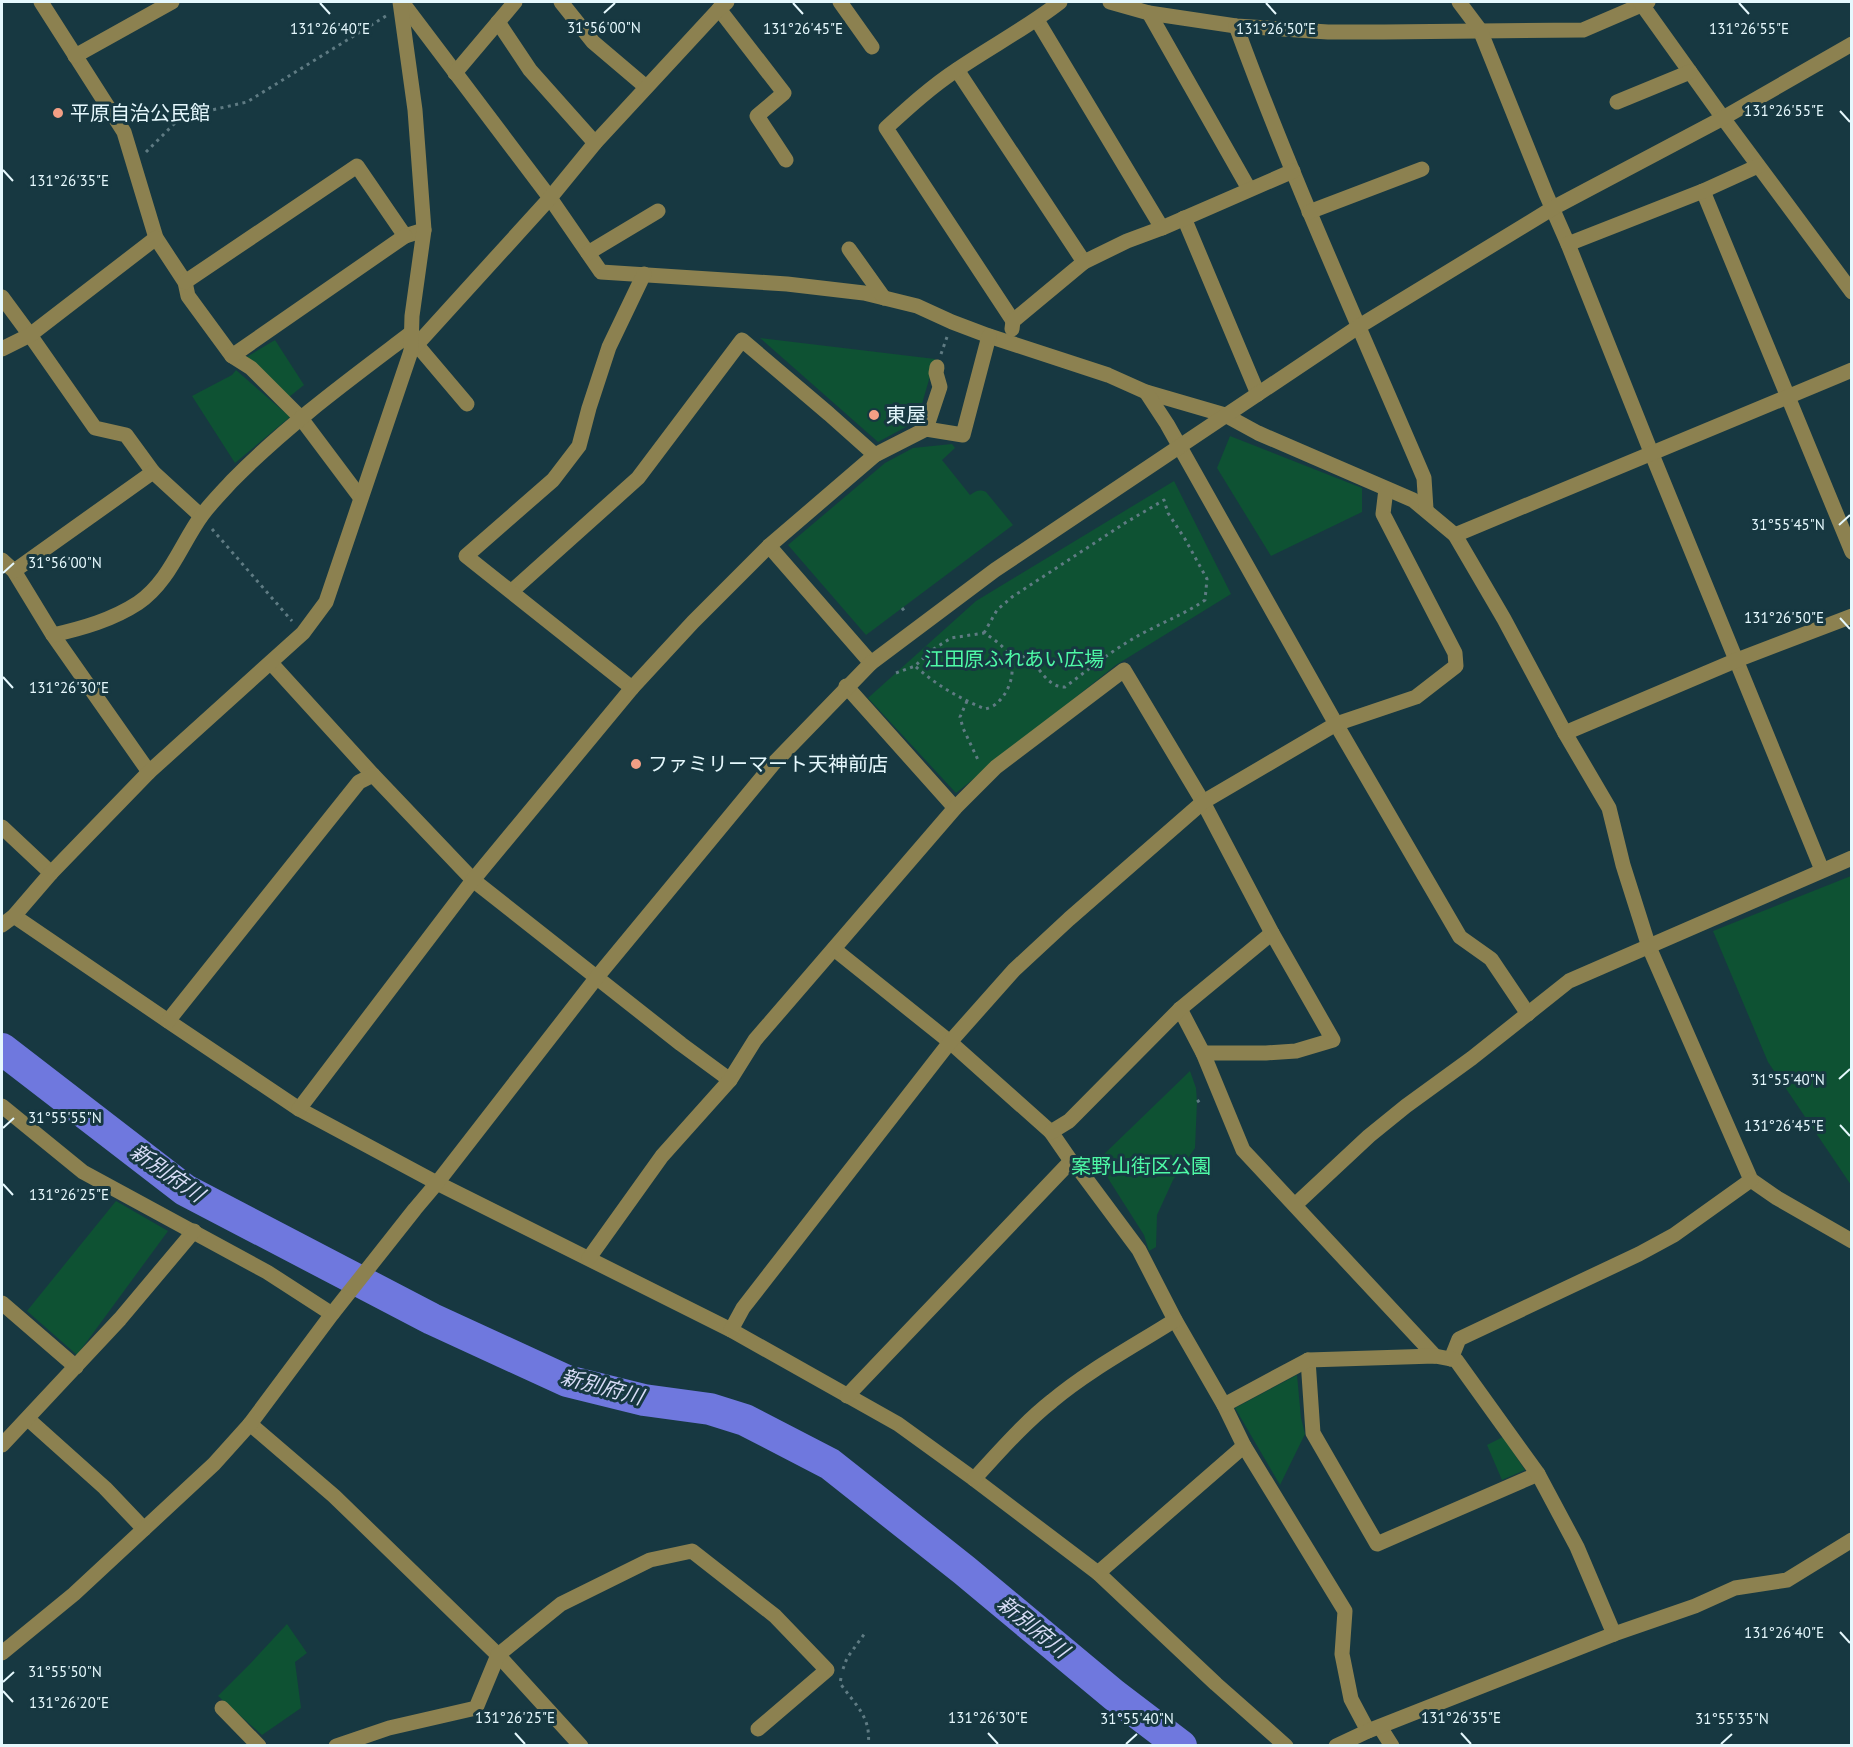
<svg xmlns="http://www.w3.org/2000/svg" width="1853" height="1747" font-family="'PT Sans','Noto Sans JP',sans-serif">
<rect width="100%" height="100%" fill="#173841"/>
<!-- green -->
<g fill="#0e5233">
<polygon points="760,338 935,359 917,421 878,442"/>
<polygon points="275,340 304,385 289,397 245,358"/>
<polygon points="236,370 290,417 235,463 192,396 232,375"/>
<polygon points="1230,436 1362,488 1362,512 1271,556 1217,468"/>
<path d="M952,444L955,448L942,460L970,495C976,491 979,489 986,492L1013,525L866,635L788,545L885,463L913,448Z"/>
<polygon points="1174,481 1231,594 1116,665 956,793 868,698 976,601"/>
<polygon points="1851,876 1851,1185 1768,1062 1713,931"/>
<polygon points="1190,1071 1196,1088 1197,1102 1195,1148 1173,1180 1157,1215 1156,1247 1149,1251 1144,1235 1097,1161"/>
<polygon points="116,1201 168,1231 77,1355 27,1311"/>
<polygon points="1297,1375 1301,1418 1305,1434 1280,1485 1235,1408"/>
<polygon points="1503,1437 1525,1470 1502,1480 1487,1445"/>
<polygon points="287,1624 307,1653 295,1662 301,1708 262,1735 218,1696 249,1665"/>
</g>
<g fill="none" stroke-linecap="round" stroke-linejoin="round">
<!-- river -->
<polyline stroke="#6f78de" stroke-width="32" points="2,1049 185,1190 432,1319 567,1381 644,1400 710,1409 745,1420 830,1464 964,1570 1114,1695 1181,1746"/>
<!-- path -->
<g stroke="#5f7b83" stroke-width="3" stroke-dasharray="3 4.5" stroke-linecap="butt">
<polyline points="146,152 181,117 247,102 386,16"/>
<polyline points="941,354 947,337"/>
<polyline points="212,529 292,621"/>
<polyline points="902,608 906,613"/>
<path d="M984,633L997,610L1012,597L1125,523L1164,500L1168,513L1185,539L1207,579L1205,600C1188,612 1170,619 1151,629C1120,644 1093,666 1065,687C1040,688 1036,646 1010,658"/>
<path d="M896,673L915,666L932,650L951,638L984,633C992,638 1000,643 1006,651C1018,666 1011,691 997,703C994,706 989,708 985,709C959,698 936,685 915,666"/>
<polyline points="967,701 960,717 963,728 979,762"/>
<polyline points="1197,1102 1203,1098"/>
<polyline points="843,1669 847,1658 865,1633"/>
<path d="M841,1678L840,1683C855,1705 872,1717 868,1746"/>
</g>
<!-- minor -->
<g stroke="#8c8150" stroke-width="15">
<polyline points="41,2 124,132 156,238 185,282 188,296 232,356 251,368 300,417 360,497"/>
<polyline points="402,2 550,198 601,272 787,284 864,293 917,306 952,322 989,336 1108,375 1146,392 1225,415 1258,433 1413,500 1455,535 1504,619 1565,733 1609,808 1623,865 1649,947 1751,1180 1777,1198 1852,1241"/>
<polyline points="561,2 593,42 646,87"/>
<polyline points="840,2 872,47"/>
<polyline points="1110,2 1149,13 1236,26 1328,32 1384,32 1583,30 1648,2"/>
<polyline points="1459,2 1480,30 1546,194 1568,244 1651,452 1822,870"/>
<polyline points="1640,2 1723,118 1852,292"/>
<polyline points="719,9 784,93 757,116 786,160"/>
<polyline points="1149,13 1249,189"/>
<polyline points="1037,20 1162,228"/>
<polyline points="498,22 530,70 595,143"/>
<path d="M1236,26C1292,179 1360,328 1424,478L1426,509"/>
<polyline points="75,56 172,2"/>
<polyline points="957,70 1084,262"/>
<polyline points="455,73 515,2"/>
<polyline points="1617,102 1690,72"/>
<polyline points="1703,191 1852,552"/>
<polyline points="1309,212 1422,169"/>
<polyline points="1184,218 1258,394"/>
<polyline points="1568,244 1703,191 1758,166"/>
<polyline points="849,249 884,298"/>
<polyline points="588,253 658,211"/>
<polyline points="185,282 357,166 405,236 424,230"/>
<polyline points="2,297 30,335 95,428 126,435 153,472"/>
<path d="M1013,321L886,128C909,107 932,86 958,69C992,46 1028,27 1060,2"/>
<polyline points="1012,329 1013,321 1084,262 1127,241 1162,228 1293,171"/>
<polyline points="417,345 467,404"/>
<polyline points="2,349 30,335 156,238"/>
<polyline points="411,351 550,198 595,143 719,9 727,2"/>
<polyline points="232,356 405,236"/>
<polyline points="1146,392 1167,424 1336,724 1460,937 1491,959 1528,1014"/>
<polyline points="926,429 940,387 936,373 937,367"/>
<polyline points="1455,535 1852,370"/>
<polyline points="769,546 871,663"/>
<polyline points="2,560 14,571 53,635 149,772"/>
<polyline points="14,571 153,472 201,516"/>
<polyline points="512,591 638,478 742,340 829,414 875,455"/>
<path d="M53,635C83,628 112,620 138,603C169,582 181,544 202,515C211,503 222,492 232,481C287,425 349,380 411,333"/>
<polyline points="271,663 373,775"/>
<polyline points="846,686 955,808"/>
<polyline points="632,688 466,556 553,480 579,446 589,408 609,347 644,274"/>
<polyline points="1565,733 1737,660 1852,616"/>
<polyline points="2,827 51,873"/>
<polyline points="14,916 168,1021 299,1109 437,1183 731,1330 898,1424 974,1479 1098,1573 1216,1684 1286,1746"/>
<polyline points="2,925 14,916 51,873 149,772 303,633 326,602 411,351 412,316 424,230 415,110 400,2"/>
<polyline points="834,949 950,1042 1051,1132 1071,1161 1081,1172 1139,1250 1175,1320 1224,1405 1244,1446 1345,1611 1342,1654 1351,1699 1368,1731"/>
<polyline points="1180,1009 1203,1053"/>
<polyline points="168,1021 359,782 373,775 473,880 681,1044 730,1080"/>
<polyline points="2,1106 83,1172 267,1272 332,1314"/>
<polyline points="299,1109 473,880 632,688 693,622 769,546 875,455 926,429 963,435 989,336"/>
<polyline points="1051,1132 1069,1121 1180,1009 1272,933"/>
<polyline points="1295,1205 1369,1136 1406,1106 1472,1058 1569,981 1852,858"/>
<polyline points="589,1258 662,1156 730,1080 755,1040 955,808 996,767 1124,670 1203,802 1272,933 1333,1040 1296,1051 1266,1053 1203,1053 1243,1150 1435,1356"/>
<polyline points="2,1303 76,1367"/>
<polyline points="731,1330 743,1308 950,1042 1014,970 1069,919 1203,802 1336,724 1416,697 1456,666 1455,653 1383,514 1386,489"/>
<polyline points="1451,1359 1459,1339 1639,1254 1674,1235 1751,1180"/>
<polyline points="1308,1360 1313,1433 1377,1544 1538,1474"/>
<polyline points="847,1396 1071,1161"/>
<polyline points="1224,1405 1308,1360 1435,1356 1456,1360 1538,1474 1577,1547 1614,1634"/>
<polyline points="28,1419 105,1488 144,1529"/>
<polyline points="250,1424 334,1496 498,1655 581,1746"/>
<polyline points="2,1445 120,1319 194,1231"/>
<path d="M974,1479C999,1452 1023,1424 1052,1401C1089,1370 1134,1346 1175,1320"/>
<polyline points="1098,1573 1244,1446"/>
<polyline points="2,1653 74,1594 214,1464 250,1424 332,1314 415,1209 437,1183 597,977 774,763 871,663 995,570 1358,327 1553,208 1723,118 1852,44"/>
<polyline points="222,1708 259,1746"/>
<polyline points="1380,1727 1392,1746"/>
<polyline points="336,1746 389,1728 476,1708 498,1655 561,1604 650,1560 692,1551 775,1616 827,1670 758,1729"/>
<polyline points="1336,1746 1368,1731 1614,1634 1695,1606 1735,1588 1787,1580 1852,1540"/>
</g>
</g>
<!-- ticks -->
<path fill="none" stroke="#e5f8fd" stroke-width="2" d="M320,3L330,14M793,3L803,14M1266,3L1276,14M1739,3L1749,14M604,13L615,3M1840,111L1850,122M3,170L13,181M1839,525L1850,515M3,573L14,563M1840,618L1850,629M3,677L13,688M1839,1079L1850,1069M1840,1125L1850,1136M3,1128L14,1118M3,1184L13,1195M1840,1632L1850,1643M3,1682L14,1672M3,1691L13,1702M515,1733L525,1744M988,1733L998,1744M1461,1733L1471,1744M1126,1744L1137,1734M1721,1744L1732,1734"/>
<!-- markers -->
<g fill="#f39f85" stroke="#173841" stroke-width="2">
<circle cx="58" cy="113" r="6"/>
<circle cx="874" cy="415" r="6"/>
<circle cx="636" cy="764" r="6"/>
</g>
<g text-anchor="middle" stroke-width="6" stroke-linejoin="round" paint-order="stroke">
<!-- poi labels -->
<g font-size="20" fill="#e5f8fd" stroke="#173841" text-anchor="start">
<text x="70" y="120">平原自治公民館</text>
<text x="886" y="422">東屋</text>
<text x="648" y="771">ファミリーマート天神前店</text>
</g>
<!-- park labels -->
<g font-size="20" fill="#4efaa6" stroke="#173841">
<text x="1014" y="666">江田原ふれあい広場</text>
<text x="1141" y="1173">案野山街区公園</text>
</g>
<!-- water labels -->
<g font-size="21" font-style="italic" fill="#d8ddf7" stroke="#173841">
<text transform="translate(167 1173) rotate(35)" y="7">新別府川</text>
<text transform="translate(602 1387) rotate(15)" y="7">新別府川</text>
<text transform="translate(1033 1627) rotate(39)" y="7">新別府川</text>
</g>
</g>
<g font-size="15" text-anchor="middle" fill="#e5f8fd" stroke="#173841" stroke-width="6" stroke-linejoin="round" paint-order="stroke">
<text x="604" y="33">31°56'00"N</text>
<text x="330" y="34">131°26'40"E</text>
<text x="803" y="34">131°26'45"E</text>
<text x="1276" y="34">131°26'50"E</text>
<text x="1749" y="34">131°26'55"E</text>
<text x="1784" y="116">131°26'55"E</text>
<text x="69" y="186">131°26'35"E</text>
<text x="1788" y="530">31°55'45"N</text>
<text x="65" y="568">31°56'00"N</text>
<text x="1784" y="623">131°26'50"E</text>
<text x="69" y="693">131°26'30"E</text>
<text x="1788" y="1085">31°55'40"N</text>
<text x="65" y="1123">31°55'55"N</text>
<text x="1784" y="1131">131°26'45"E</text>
<text x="69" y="1200">131°26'25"E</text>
<text x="1784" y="1638">131°26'40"E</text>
<text x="65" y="1677">31°55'50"N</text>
<text x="69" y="1708">131°26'20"E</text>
<text x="515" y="1723">131°26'25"E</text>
<text x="988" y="1723">131°26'30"E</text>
<text x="1461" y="1723">131°26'35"E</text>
<text x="1137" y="1724">31°55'40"N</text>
<text x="1732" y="1724">31°55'35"N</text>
</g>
<!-- border -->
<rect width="1853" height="1747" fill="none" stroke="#e5f8fd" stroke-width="6"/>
</svg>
